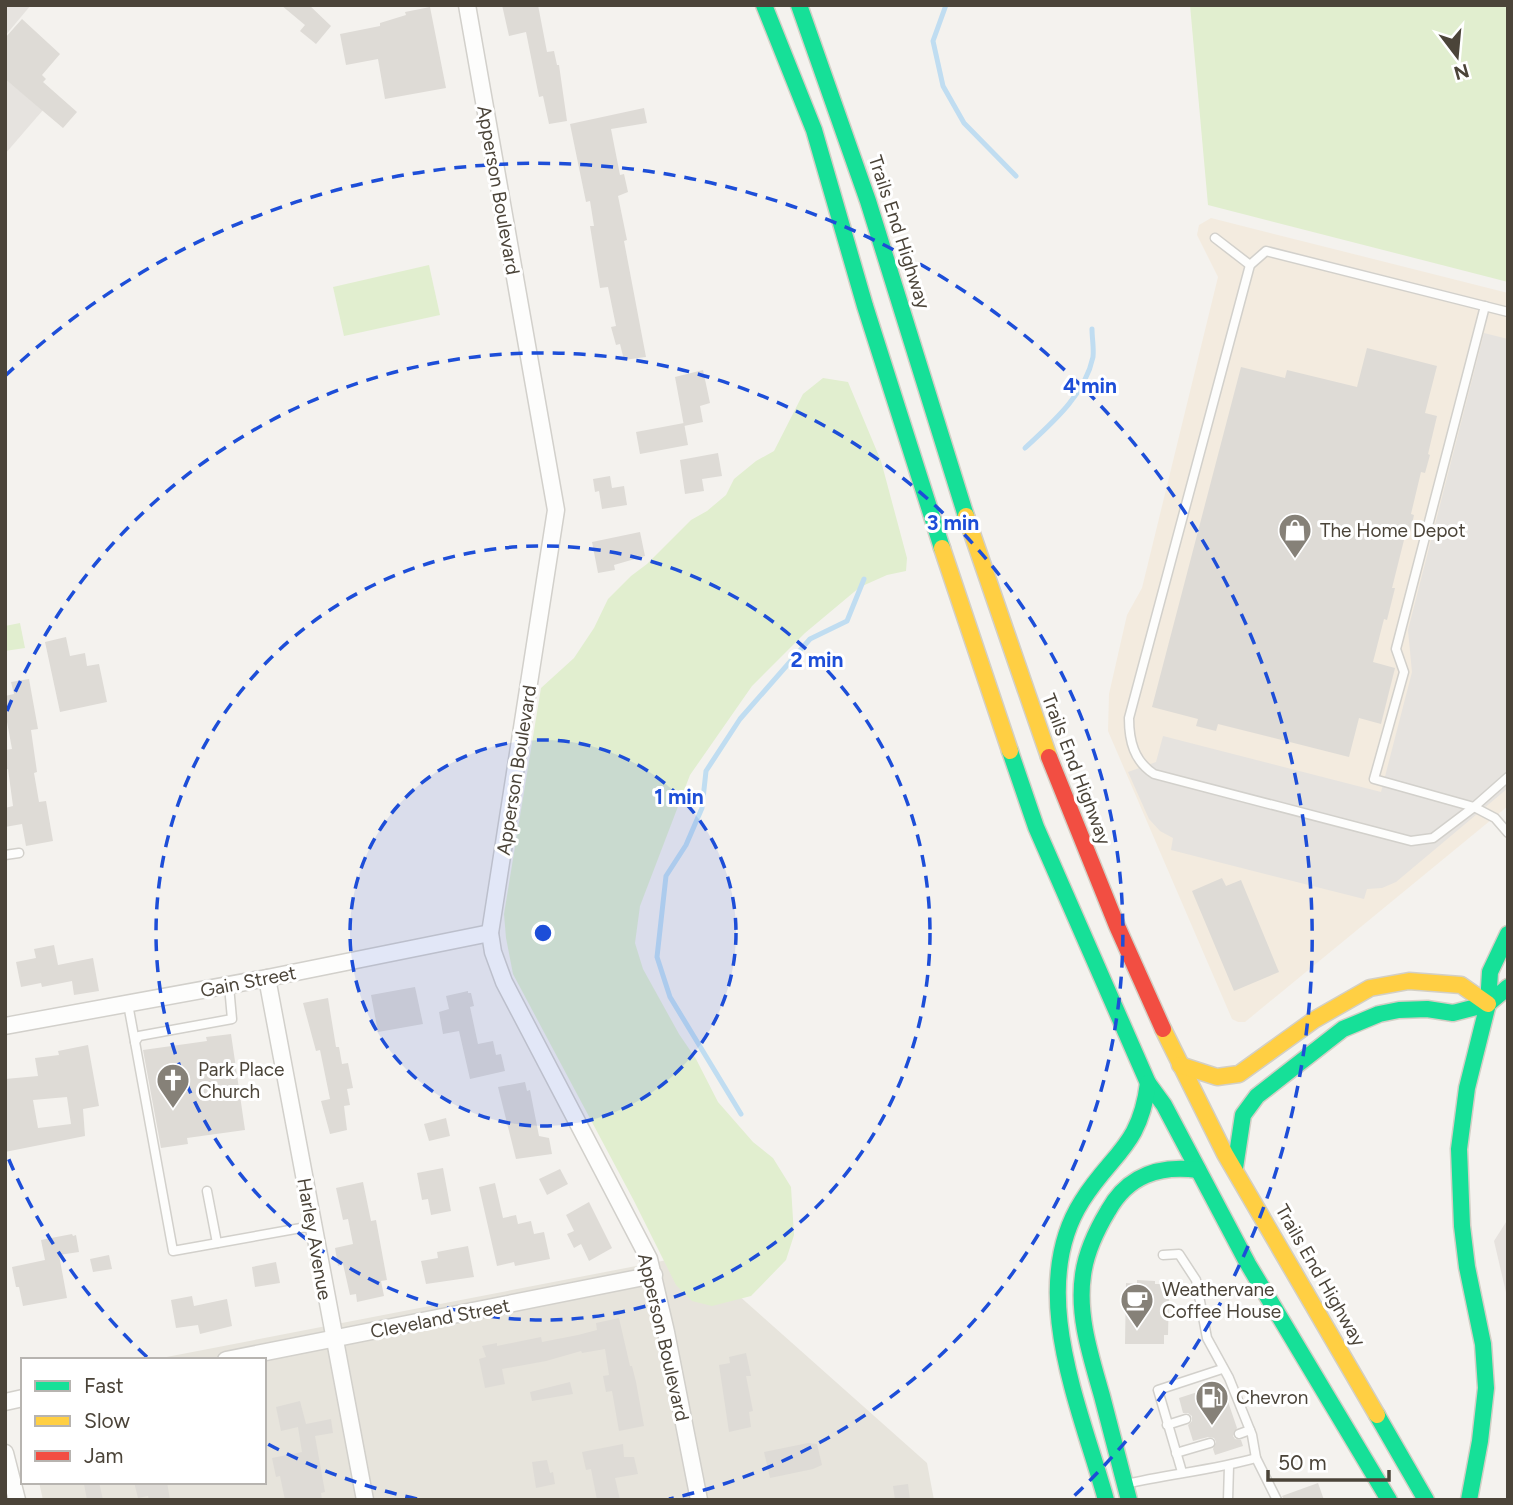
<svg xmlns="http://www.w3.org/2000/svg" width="1513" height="1505" font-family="Figtree,sans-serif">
<rect width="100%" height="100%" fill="#f4f2ee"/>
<!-- residential -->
<polygon fill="#e7e4dc" points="693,1255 927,1463 934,1500 43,1500 39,1482 264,1482 264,1360 151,1360"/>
<!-- commercial -->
<polygon fill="#f3ebdf" points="1211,218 1508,293 1508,806 1245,1022 1238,1022 1232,1019 1108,731 1109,694 1127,615 1142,588 1218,277 1197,235 1199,225"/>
<!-- industrial -->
<polygon fill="#e6e2de" points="1508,1219 1508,1301 1494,1241"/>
<!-- green -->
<g fill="#e1eecf">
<polygon points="1190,5 1508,5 1508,282 1208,205"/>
<polygon points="429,265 440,315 344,336 333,287"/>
<polygon points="823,378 848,382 881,461 907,558 906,571 887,575 860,587 805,633 752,686 690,775 640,906 635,943 643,969 679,1034 696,1059 718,1102 753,1142 773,1158 791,1187 794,1235 786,1260 751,1296 712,1306 692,1301 676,1285 633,1199 513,974 506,938 504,914 541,688 574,658 594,628 608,599 631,576 647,564 691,520 707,511 726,495 734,479 756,461 774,451 803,394"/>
<polygon points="20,623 25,648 5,651 5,626"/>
</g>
<!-- parking -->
<g fill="#e6e3df">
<polygon points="5,5 31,5 5,36"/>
<polygon points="5,79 43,110 5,154"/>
<polygon points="1484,333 1508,339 1508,788 1396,882 1382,888 1367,889 1364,899 1171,850 1173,838 1160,831 1149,819 1128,772 1156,762 1163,736 1381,792 1412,672 1408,630"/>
</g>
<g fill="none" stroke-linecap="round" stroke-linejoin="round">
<!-- stream -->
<g stroke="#c0ddf1" stroke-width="5">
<polyline points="946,5 933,41 943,86 964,123 1016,176"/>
<path d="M1025,448C1052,423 1085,395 1093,357C1094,348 1092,338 1092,329"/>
<polyline points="741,1114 670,997 657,957 666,876 686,845 702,808 706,771 740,719 810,639 847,621 864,579"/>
</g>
</g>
<!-- building -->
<g fill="#dedbd6" fill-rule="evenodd">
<polygon points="281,5 309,5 331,26 316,44 300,31 305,25"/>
<polygon points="502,5 538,5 547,52 554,51 557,65 559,65 567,121 549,124 543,96 539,97 526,32 509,36"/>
<polygon points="430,7 446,88 385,99 378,59 346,65 340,34 380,26 380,23 406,15 405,12"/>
<polygon points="22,19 60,54 42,75 46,79 43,82 77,112 63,128 5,79 5,38"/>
<polygon points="644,108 647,123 611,129 620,175 624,174 628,192 618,196 627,240 624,241 646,357 624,360 620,344 616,345 611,327 616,326 608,287 600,288 590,226 594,226 590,201 586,202 570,124"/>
<polygon points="1367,348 1437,366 1425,413 1437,416 1428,454 1430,455 1425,473 1421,472 1411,514 1414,515 1410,533 1406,532 1392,588 1395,588 1387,620 1384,619 1373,662 1395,668 1381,724 1359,718 1349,757 1218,724 1216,731 1196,726 1198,719 1152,707 1241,367 1285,378 1287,370 1357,387"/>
<polygon points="703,370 710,403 700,406 703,422 684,426 675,377"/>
<polygon points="684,423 688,445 640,454 636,432"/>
<polygon points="718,453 722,476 702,479 704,491 685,494 680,460"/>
<polygon points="610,476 612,488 624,486 627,505 602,509 599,491 595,492 593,479"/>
<polygon points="640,532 645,556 614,565 615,570 598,573 592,542"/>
<polygon points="66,637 70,656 85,653 87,666 99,664 107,702 60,712 45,642"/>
<polygon points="29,679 38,729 31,730 37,772 34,773 39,802 46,801 53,841 26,846 22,824 5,827 5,808 13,806 8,769 5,770 5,750 12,749 5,711 5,696 14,694 11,682"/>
<polygon points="1222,878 1226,886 1241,880 1279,972 1234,991 1192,891"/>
<polygon points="54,945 58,965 93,958 99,991 74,995 72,981 42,987 41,983 21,987 16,962 36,958 34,949"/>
<polygon points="415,987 423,1024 378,1032 371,995"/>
<polygon points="468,991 468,993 471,993 474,1006 470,1007 478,1044 493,1041 496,1055 501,1054 505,1071 470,1079 459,1031 443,1034 439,1012 449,1009 446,996"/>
<polygon points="328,998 336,1047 339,1047 342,1064 348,1063 353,1088 347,1089 350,1105 344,1106 347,1130 330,1134 321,1101 330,1099 320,1050 316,1051 303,1003"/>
<polygon points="231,1034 245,1130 187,1138 188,1144 161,1148 143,1050 207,1041 206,1037"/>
<path d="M88,1045L99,1106L83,1109L85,1136L5,1152V1079L38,1076L35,1058L59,1055L58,1051ZM67,1097L71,1124L38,1128L33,1100Z"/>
<polygon points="525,1082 527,1091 530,1090 539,1136 549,1138 552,1154 516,1159 498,1087"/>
<polygon points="446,1118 450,1136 429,1141 424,1124"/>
<polygon points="443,1168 451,1211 431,1215 428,1199 422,1200 417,1173"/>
<polygon points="560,1169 568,1184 547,1195 539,1179"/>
<polygon points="363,1182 371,1221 376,1220 387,1280 381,1281 384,1296 357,1302 356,1294 350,1295 343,1264 338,1266 335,1248 353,1244 348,1219 343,1220 336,1188"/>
<polygon points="495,1183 503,1218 516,1215 518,1224 531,1221 534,1234 544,1232 550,1259 515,1266 514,1262 497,1266 479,1187"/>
<polygon points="589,1202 612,1248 589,1261 581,1244 574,1248 567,1234 574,1231 566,1215"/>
<polygon points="72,1234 73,1236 76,1235 79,1252 59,1255 67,1298 23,1306 19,1287 16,1287 12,1267 45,1260 41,1240"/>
<polygon points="468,1246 474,1277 426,1284 421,1261 438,1258 437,1252"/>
<polygon points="109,1255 112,1269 93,1272 90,1259"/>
<polygon points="276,1262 280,1283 255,1287 252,1267"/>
<polygon points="1137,1280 1155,1281 1155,1284 1165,1284 1165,1294 1169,1294 1168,1335 1164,1335 1164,1344 1125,1344 1126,1283 1137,1284"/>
<polygon points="192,1296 194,1306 227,1299 232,1326 200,1334 198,1325 176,1328 171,1300"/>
<polygon points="619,1318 630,1366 632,1366 636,1382 644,1426 619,1431 612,1391 606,1392 603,1376 609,1375 605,1349 582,1353 581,1351 546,1361 502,1369 505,1384 485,1388 479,1359 486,1357 482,1346 497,1343 497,1346 541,1337 542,1342 578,1335 597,1330 596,1323"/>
<polygon points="746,1353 751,1376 746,1376 753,1411 749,1412 751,1427 729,1432 719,1365 730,1363 729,1357"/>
<polygon points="570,1382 573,1394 532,1401 530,1392"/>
<polygon points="1222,1384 1237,1428 1233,1436 1235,1439 1241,1440 1243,1446 1215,1455 1213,1449 1216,1442 1214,1438 1208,1437 1193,1441 1188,1425 1192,1421 1192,1416 1188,1413 1183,1413 1179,1398"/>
<polygon points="300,1401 306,1424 331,1419 333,1433 315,1436 325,1492 321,1493 322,1500 285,1500 280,1476 276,1477 272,1458 302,1452 298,1427 281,1431 276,1407"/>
<polygon points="808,1443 817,1444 822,1465 813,1469 770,1478 764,1452"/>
<polygon points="623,1444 624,1457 634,1457 638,1474 615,1478 620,1500 597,1500 591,1469 586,1470 582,1452"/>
<polygon points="547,1460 550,1473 553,1472 555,1484 536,1488 532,1462"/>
<polygon points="99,1482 103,1500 87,1500 84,1484"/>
<polygon points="134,1482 167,1482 170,1500 149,1500 148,1496 138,1498"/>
<polygon points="1318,1483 1324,1500 1284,1500 1282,1496"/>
<polygon points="908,1484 910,1500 895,1500 893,1486"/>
</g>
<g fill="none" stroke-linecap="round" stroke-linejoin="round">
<defs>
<g id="lane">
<polyline points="1215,238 1250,265"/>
<polyline points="1508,777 1474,807 1495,818 1508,833"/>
<path d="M1474,807L1433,838L1411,841L1154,774C1134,761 1129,741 1129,718L1250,265L1266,251L1508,312"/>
<polyline points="1474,807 1374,779 1404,672 1396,649 1485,306"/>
<polyline points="5,855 19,853"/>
<polyline points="229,986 232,1019 139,1036 135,1042 173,1251 312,1226"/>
<polyline points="128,1004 135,1042"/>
<polyline points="207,1191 217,1243"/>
<polyline points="1163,1255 1179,1254 1196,1280 1207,1338 1229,1378 1252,1435 1256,1458"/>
<polyline points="1167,1425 1186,1419"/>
<polyline points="1239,1434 1250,1430"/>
<polyline points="1176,1453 1210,1443"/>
<polyline points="1182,1472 1158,1390 1222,1369"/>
<path d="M1126,1484C1169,1474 1214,1470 1256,1458L1277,1500"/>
<polyline points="1228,1500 1229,1466"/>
</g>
<g id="street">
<polyline points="467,5 556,510 490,933 493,952 504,982 649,1259 666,1332 699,1500"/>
<polyline points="267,978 365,1500"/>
<polyline points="5,1026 267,978 490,933"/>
<polyline points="226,1360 654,1275"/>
<polyline points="5,1402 23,1398"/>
<polyline points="5,1453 17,1500"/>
</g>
<g id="fast">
<polyline points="764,5 814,130 865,306 942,548"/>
<polyline points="799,5 868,201 966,516"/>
<polyline points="1010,751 1036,827 1148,1083 1164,1105 1248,1264 1389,1500"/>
<polyline points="1235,1168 1243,1115 1257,1096 1343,1029 1379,1014 1399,1010 1427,1009 1453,1013 1488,1004 1508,987"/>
<polyline points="1377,1415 1426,1500"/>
<path d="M1106,1500C1081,1409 1026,1289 1082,1201C1112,1153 1140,1147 1148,1083"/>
<path d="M1129,1500C1120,1465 1111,1431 1102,1396C1091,1357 1077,1316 1083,1275C1086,1252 1096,1231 1108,1211C1128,1175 1159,1165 1198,1170"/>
<polyline points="1469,1500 1480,1441 1486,1388 1483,1344 1467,1267 1462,1226 1459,1149 1467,1088 1488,1004 1490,972 1508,934"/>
</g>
<g id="slow">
<polyline points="966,516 1049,757"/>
<polyline points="942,548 1010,751"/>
<polyline points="1163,1029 1225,1154 1377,1415"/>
<polyline points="1180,1065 1217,1077 1239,1074 1314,1020 1370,988 1409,981 1461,985 1488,1004"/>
</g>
<polyline id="jam" points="1049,757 1117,926 1163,1029"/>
</defs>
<!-- lane casing -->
<use href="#lane" stroke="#d2d0cb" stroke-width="11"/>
<!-- street casing -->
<use href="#street" stroke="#d2d0cb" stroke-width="19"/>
<!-- fast casing -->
<use href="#fast" stroke="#d3cfc5" stroke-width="19"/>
<!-- slow casing -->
<use href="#slow" stroke="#d3cfc5" stroke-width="19"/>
<!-- jam casing -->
<use href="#jam" stroke="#d3cfc5" stroke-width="19"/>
<!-- lane -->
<use href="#lane" stroke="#fdfdfc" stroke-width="8"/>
<!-- street -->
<use href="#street" stroke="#fdfdfc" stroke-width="16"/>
<!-- fast -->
<use href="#fast" stroke="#16e098" stroke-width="16"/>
<!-- slow -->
<use href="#slow" stroke="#ffcf43" stroke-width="16"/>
<!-- jam -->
<use href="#jam" stroke="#f24e42" stroke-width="16"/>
</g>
<!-- distance rings -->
<circle cx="543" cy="933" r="193" fill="#1d4ed8" fill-opacity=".12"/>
<g fill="none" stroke="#1d4ed8" stroke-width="3.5" stroke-dasharray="12 9">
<circle cx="543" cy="933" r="193"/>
<circle cx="543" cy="933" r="387"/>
<path d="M417 1499A580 580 0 0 1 266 1443M147 1357A580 580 0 0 1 7 1155M7 711A580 580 0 1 1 669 1499"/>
<path d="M5 376A774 774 0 1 1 1071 1499"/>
</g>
<!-- icons -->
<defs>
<symbol id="shop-pin" viewBox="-11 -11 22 30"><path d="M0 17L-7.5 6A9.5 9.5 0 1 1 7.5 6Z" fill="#868178" stroke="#fff"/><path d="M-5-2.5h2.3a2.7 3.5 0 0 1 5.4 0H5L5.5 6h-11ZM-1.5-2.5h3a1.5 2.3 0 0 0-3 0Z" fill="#fff"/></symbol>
<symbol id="church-pin" viewBox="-11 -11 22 30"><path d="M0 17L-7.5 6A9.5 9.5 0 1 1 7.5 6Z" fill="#868178" stroke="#fff"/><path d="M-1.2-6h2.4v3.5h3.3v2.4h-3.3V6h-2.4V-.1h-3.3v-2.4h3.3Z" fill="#fff"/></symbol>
<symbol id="cafe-pin" viewBox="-11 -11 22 30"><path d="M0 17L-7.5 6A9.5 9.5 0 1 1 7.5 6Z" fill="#868178" stroke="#fff"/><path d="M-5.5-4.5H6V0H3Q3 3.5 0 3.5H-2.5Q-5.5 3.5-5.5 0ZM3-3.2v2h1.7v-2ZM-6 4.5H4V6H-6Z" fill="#fff"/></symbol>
<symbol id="fuel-pin" viewBox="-11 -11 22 30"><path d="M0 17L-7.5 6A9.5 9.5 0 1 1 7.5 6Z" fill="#868178" stroke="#fff"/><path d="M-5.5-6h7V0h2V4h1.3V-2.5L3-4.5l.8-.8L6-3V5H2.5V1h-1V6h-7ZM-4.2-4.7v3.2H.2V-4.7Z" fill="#fff"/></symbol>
</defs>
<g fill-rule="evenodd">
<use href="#shop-pin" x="1276" y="511" width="38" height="52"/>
<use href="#church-pin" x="154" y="1061" width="38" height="52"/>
<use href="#cafe-pin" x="1118" y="1281" width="38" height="52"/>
<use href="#fuel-pin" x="1193" y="1378" width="38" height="52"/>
</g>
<g text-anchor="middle" stroke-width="6" stroke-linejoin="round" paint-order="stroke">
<!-- street labels -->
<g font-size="19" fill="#4b4439" stroke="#fff">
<text transform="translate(499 190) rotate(80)" y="7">Apperson Boulevard</text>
<text transform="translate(900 232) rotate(72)" y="7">Trails End Highway</text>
<text transform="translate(1077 769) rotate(69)" y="7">Trails End Highway</text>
<text transform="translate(516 770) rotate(-81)" y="7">Apperson Boulevard</text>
<text transform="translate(248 981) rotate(-11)" y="7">Gain Street</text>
<text transform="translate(315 1239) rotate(80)" y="7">Harley Avenue</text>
<text transform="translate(1321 1275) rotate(60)" y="7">Trails End Highway</text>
<text transform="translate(440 1318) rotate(-11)" y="7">Cleveland Street</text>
<text transform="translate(664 1337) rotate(77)" y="7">Apperson Boulevard</text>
</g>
<!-- poi labels -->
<g font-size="19" fill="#4b4439" stroke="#fff" text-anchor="start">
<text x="1320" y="537">The Home Depot</text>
<text x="198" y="1076">Park Place<tspan x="198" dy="22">Church</tspan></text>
<text x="1162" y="1296">Weathervane<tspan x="1162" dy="22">Coffee House</tspan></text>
<text x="1236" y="1404">Chevron</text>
</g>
</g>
<circle cx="543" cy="933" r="10" fill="#1d4ed8" stroke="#fff" stroke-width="3.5"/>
<g font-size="21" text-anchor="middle" font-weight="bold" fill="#1d4ed8" stroke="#fff" stroke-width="6" stroke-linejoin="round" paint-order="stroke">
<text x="1090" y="393">4 min</text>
<text x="953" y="530">3 min</text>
<text x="817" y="667">2 min</text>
<text x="679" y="804">1 min</text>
</g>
<!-- border -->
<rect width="1513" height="1505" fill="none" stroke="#4b4439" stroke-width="14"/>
<!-- legend -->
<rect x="21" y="1358" width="245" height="126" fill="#ffffff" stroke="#b7b4b0" stroke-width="2"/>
<rect x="35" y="1381" width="35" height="10" fill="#16e098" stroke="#b7b4b0" stroke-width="2"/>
<text x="84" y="1393" font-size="21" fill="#4b4439">Fast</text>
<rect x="35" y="1416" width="35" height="10" fill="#ffcf43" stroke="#b7b4b0" stroke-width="2"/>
<text x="84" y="1428" font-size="21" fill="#4b4439">Slow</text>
<rect x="35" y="1451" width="35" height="10" fill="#f24e42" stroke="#b7b4b0" stroke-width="2"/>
<text x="84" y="1463" font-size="21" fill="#4b4439">Jam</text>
<!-- north arrow -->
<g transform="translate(1457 56) rotate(164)" stroke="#ffffff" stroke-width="5" paint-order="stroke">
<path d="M0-5L12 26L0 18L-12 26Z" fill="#4b4439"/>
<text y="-10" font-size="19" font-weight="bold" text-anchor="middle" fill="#4b4439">N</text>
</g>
<!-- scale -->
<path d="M1268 1470v10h121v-10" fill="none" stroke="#4b4439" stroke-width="3.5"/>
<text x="1278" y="1470" font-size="21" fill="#4b4439" stroke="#ffffff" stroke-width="5" paint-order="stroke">50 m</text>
</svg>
